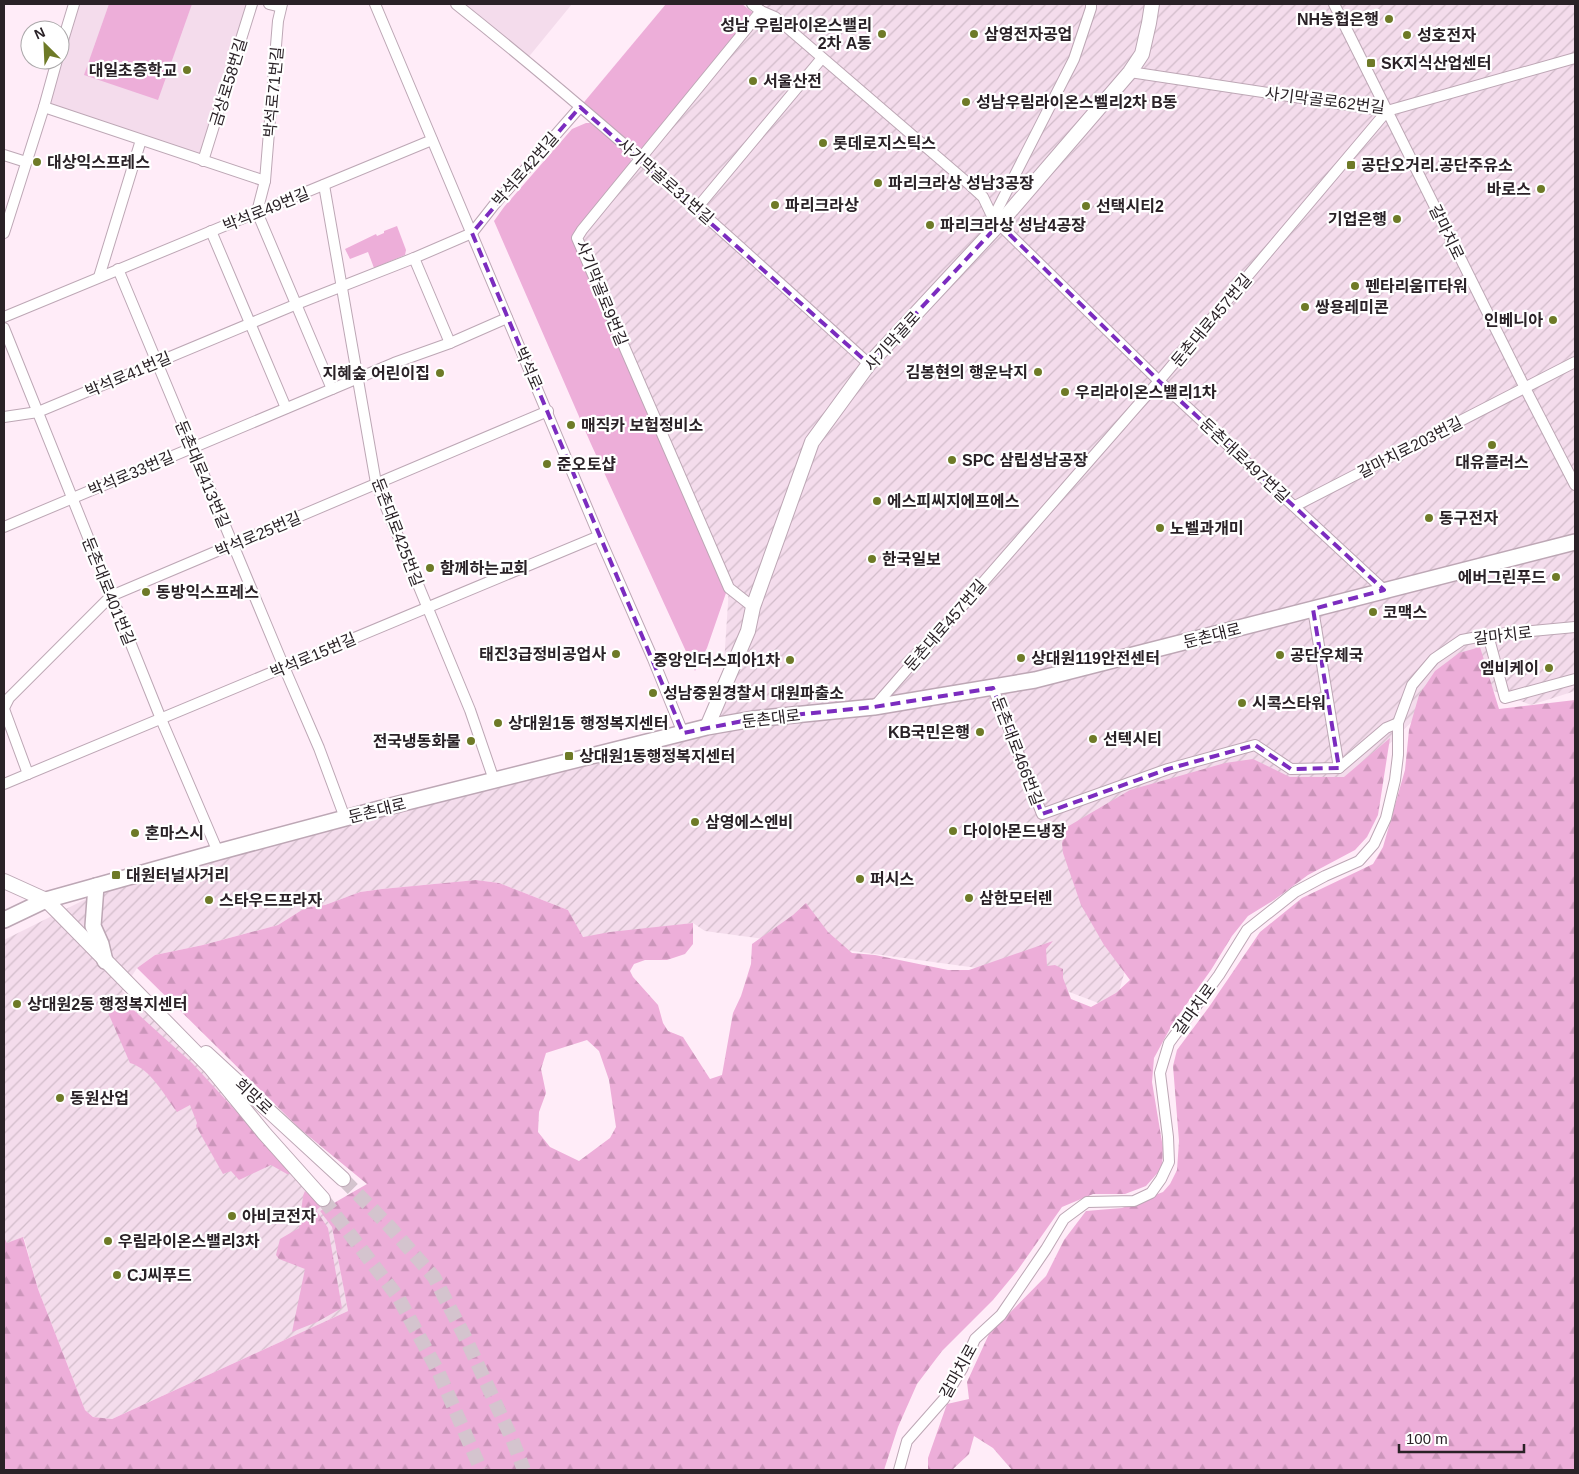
<svg xmlns="http://www.w3.org/2000/svg" width="1579" height="1474" font-family="Arial,'Noto Sans KR',sans-serif">
<defs>
<pattern id="industrial-furrows" width="10" height="10" patternUnits="userSpaceOnUse" patternTransform="scale(1.25)"><rect width="10" height="10" fill="#f4dcec"/><path d="M-1 1l2-2M0 10L10 0M9 11l2-2" fill="none" stroke="#d1bcca"/></pattern>
<pattern id="forest-firs" width="22" height="20" patternUnits="userSpaceOnUse" patternTransform="scale(1.25)"><rect width="22" height="20" fill="#edaed9"/><path d="M5 1l3.5 6h-7zM16 11l3.5 6h-7z" fill="#cb95ba"/></pattern>
</defs>
<rect width="100%" height="100%" fill="#ffecf8"/>
<!-- built -->
<g fill="#f4dcec">
<polygon points="77,4 252,4 203,159 46,105"/>
<polygon points="460,4 572,4 527,59"/>
</g>
<!-- industrial -->
<polygon fill="url(#industrial-furrows)" points="768,4 1575,4 1575,691 1531,705 1457,677 1352,781 1130,953 1114,1009 1022,974 705,931 693,923 582,937 568,910 499,883 476,880 382,889 360,892 325,905 305,908 278,925 203,945 155,955 137,968 122,991 210,1067 323,1199 328,1206 320,1211 332,1227 348,1311 112,1419 93,1417 85,1410 38,1289 24,1238 7,1243 4,1237 4,940 96,894 720,723 729,588 577,238"/>
<!-- forest -->
<g fill="url(#forest-firs)" fill-rule="evenodd">
<polygon points="1480,647 1499,709 1575,700 1575,1470 1012,1470 993,1448 974,1436 969,1454 952,1470 928,1470 928,1458 947,1404 969,1399 967,1382 989,1334 1046,1276 1064,1240 1086,1211 1122,1208 1163,1192 1170,1184 1177,1170 1179,1141 1173,1066 1177,1050 1209,1007 1260,932 1302,898 1373,864 1383,847 1405,770 1409,730 1419,695 1435,671 1459,653"/>
<path d="M1390,738L1378,815L1367,837L1355,850L1308,875L1274,900L1248,916L1232,936L1211,970L1173,1023L1154,1058L1152,1082L1163,1148L1162,1168L1146,1186L1125,1194H1093L1062,1207L1017,1271L993,1300L942,1351L917,1384L898,1427L884,1470H4V1237L7,1243L23,1237L38,1289L85,1410L93,1417L112,1419L348,1311L332,1227L320,1211L367,1184L300,1129L137,968L155,955L203,945L278,925L305,908L325,905L360,892L382,889L476,880L499,883L568,910L583,937L610,932L693,923V944L685,954L667,960H645L634,964L630,971L633,977L658,1005L663,1023L668,1031L683,1037L710,1079L722,1075L733,1013L741,996L751,964L752,944L793,915L806,903L828,932L852,953L875,955L948,970H969L1053,941L1046,949L1047,966L1055,965L1063,969V978L1071,999L1091,1007L1116,993L1130,980L1104,945L1081,905L1063,853L1062,843L1067,827L1130,790L1225,763L1253,759L1290,777H1344ZM587,1040L599,1051L609,1080L616,1127L610,1138L579,1161L550,1147L538,1132L539,1112L546,1093L541,1069L546,1053Z"/>
<path d="M118,996L192,1063L294,1174H287L271,1165L239,1180L231,1171L223,1174L196,1126L197,1123L190,1105L177,1112C164,1095 151,1069 130,1063L106,1008V1000L109,997Z"/>
<polygon points="305,1191 323,1205 316,1210 328,1228 342,1308 317,1322 292,1332 305,1269 279,1259 276,1255 280,1239 299,1228 303,1196"/>
</g>
<!-- green -->
<g fill="#edaed9">
<polygon points="109,4 192,4 158,100 84,75"/>
<polygon points="666,4 742,4 756,15 640,158 580,107"/>
<polygon points="586,123 595,123 627,149 631,160 630,166 578,231 681,488 726,593 707,648 695,671 591,444 494,221 504,207 572,129"/>
<polygon points="397,226 406,250 405,255 374,268 368,252 350,259 345,249 376,234 377,236 384,233 384,231"/>
</g>
<g fill="none" stroke-linecap="round" stroke-linejoin="round">
<!-- secondary-tunnel -->
<g stroke="#d4c4ce" stroke-width="14" stroke-dasharray="14 7" stroke-linecap="butt">
<polyline points="343,1179 389,1226 434,1277 466,1339 512,1439 524,1470"/>
<polyline points="323,1199 398,1297 438,1371 481,1470"/>
</g>
<defs>
<g id="street">
<polyline points="269,4 281,7"/>
<polyline points="282,4 278,21 265,181 257,212 332,389"/>
<polyline points="375,4 599,536 653,659 683,733"/>
<path d="M456,4C599,118 734,241 869,364"/>
<polyline points="752,4 761,11 775,17 970,185 983,197 993,218 999,224 1159,381 1384,590"/>
<polyline points="1334,4 1525,388 1575,485"/>
<polyline points="60,50 74,4"/>
<polyline points="1130,72 1387,111 1575,58"/>
<polyline points="44,107 265,181"/>
<polyline points="4,155 26,162"/>
<polyline points="203,161 252,4"/>
<polyline points="324,185 376,483 470,710 494,780"/>
<polyline points="697,208 822,58"/>
<polyline points="993,218 1074,59 1091,8 1091,4"/>
<polyline points="211,231 286,408"/>
<polyline points="4,233 44,107 57,60"/>
<polyline points="414,258 450,343"/>
<polyline points="118,269 284,667 319,748 345,818"/>
<polyline points="99,277 141,140"/>
<polyline points="4,317 432,140"/>
<polyline points="4,328 161,719 218,852"/>
<polyline points="4,417 38,412 297,304 414,258 472,233 494,205 580,107"/>
<polyline points="1295,506 1575,362"/>
<polyline points="4,527 394,363 450,343 507,318"/>
<polyline points="753,607 729,588 577,238 582,230 761,11"/>
<polyline points="1313,609 1339,768"/>
<polyline points="1488,635 1505,698 1575,679"/>
<polyline points="993,688 1042,814 1168,769 1255,745 1291,769 1339,768 1386,728 1398,723"/>
<polyline points="874,707 1159,381 1387,111"/>
<polyline points="4,708 9,698 111,596 548,411"/>
<polyline points="4,709 28,774"/>
<polyline points="4,784 599,536"/>
<polyline points="899,1470 907,1441 944,1399 962,1369 975,1339 1001,1315 1046,1249 1064,1219 1087,1202 1134,1201 1151,1193 1161,1179 1169,1162 1168,1137 1160,1073 1169,1043 1219,975 1247,930 1295,892 1325,876 1359,861 1374,844 1386,818 1395,780 1398,755 1398,723 1412,685 1434,659 1462,640 1488,635 1575,627"/>
</g>
<g id="secondary">
<polyline points="707,727 748,631 753,607 812,442 869,364 1000,223 1130,72 1142,54 1149,23 1152,4"/>
<polyline points="4,881 46,900 59,913 210,1067 264,1133 323,1199"/>
<polyline points="206,1053 343,1179"/>
</g>
<g id="primary">
<polyline points="96,886 93,926 101,944 105,961"/>
<polyline points="4,920 46,900 218,852 379,809 707,727 753,719 874,707 1035,680 1575,542"/>
</g>
</defs>
<!-- street casing -->
<use href="#street" stroke="#bda7b5" stroke-width="12"/>
<!-- secondary casing -->
<use href="#secondary" stroke="#bda7b5" stroke-width="16"/>
<!-- primary casing -->
<use href="#primary" stroke="#bda7b5" stroke-width="18"/>
<!-- street -->
<use href="#street" stroke="#fff" stroke-width="10"/>
<!-- secondary -->
<use href="#secondary" stroke="#fff" stroke-width="14"/>
<!-- primary -->
<use href="#primary" stroke="#fff" stroke-width="15"/>
</g>
<!-- marked area -->
<path fill="none" stroke="#7b2cbf" stroke-width="4" stroke-dasharray="10 6" stroke-linejoin="round" d="M580,107L869,364L999,224L1159,381L1384,590L1313,609L1339,768L1291,769L1255,745L1168,769L1042,814L993,688L874,707L753,719L683,733L472,233Z"/>
<!-- markers -->
<g fill="#6e7a27" stroke="#fff" stroke-width="2">
<circle cx="1389" cy="19" r="5"/>
<circle cx="882" cy="34" r="5"/>
<circle cx="974" cy="34" r="5"/>
<circle cx="1407" cy="35" r="5"/>
<rect x="1366" y="58" width="10" height="10" rx="2.5"/>
<circle cx="187" cy="70" r="5"/>
<circle cx="753" cy="81" r="5"/>
<circle cx="966" cy="102" r="5"/>
<circle cx="823" cy="143" r="5"/>
<circle cx="37" cy="162" r="5"/>
<rect x="1346" y="160" width="10" height="10" rx="2.5"/>
<circle cx="878" cy="183" r="5"/>
<circle cx="1541" cy="189" r="5"/>
<circle cx="775" cy="205" r="5"/>
<circle cx="1086" cy="206" r="5"/>
<circle cx="1397" cy="219" r="5"/>
<circle cx="930" cy="225" r="5"/>
<circle cx="1355" cy="286" r="5"/>
<circle cx="1305" cy="307" r="5"/>
<circle cx="1553" cy="320" r="5"/>
<circle cx="1038" cy="372" r="5"/>
<circle cx="440" cy="373" r="5"/>
<circle cx="1065" cy="392" r="5"/>
<circle cx="571" cy="425" r="5"/>
<circle cx="1492" cy="445" r="5"/>
<circle cx="952" cy="460" r="5"/>
<circle cx="547" cy="464" r="5"/>
<circle cx="877" cy="501" r="5"/>
<circle cx="1429" cy="518" r="5"/>
<circle cx="1160" cy="528" r="5"/>
<circle cx="872" cy="559" r="5"/>
<circle cx="430" cy="568" r="5"/>
<circle cx="1556" cy="577" r="5"/>
<circle cx="146" cy="592" r="5"/>
<circle cx="1373" cy="612" r="5"/>
<circle cx="616" cy="654" r="5"/>
<circle cx="1280" cy="655" r="5"/>
<circle cx="1021" cy="658" r="5"/>
<circle cx="790" cy="660" r="5"/>
<circle cx="1549" cy="668" r="5"/>
<circle cx="653" cy="693" r="5"/>
<circle cx="1242" cy="703" r="5"/>
<circle cx="498" cy="723" r="5"/>
<circle cx="980" cy="732" r="5"/>
<circle cx="1093" cy="739" r="5"/>
<circle cx="471" cy="741" r="5"/>
<rect x="564" y="751" width="10" height="10" rx="2.5"/>
<circle cx="695" cy="822" r="5"/>
<circle cx="953" cy="831" r="5"/>
<circle cx="135" cy="833" r="5"/>
<rect x="111" y="870" width="10" height="10" rx="2.5"/>
<circle cx="860" cy="879" r="5"/>
<circle cx="969" cy="898" r="5"/>
<circle cx="209" cy="900" r="5"/>
<circle cx="17" cy="1004" r="5"/>
<circle cx="60" cy="1098" r="5"/>
<circle cx="232" cy="1216" r="5"/>
<circle cx="108" cy="1241" r="5"/>
<circle cx="117" cy="1275" r="5"/>
</g>
<g text-anchor="middle" stroke-width="4.5" stroke-linejoin="round" paint-order="stroke">
<!-- poi labels -->
<g font-size="16" font-weight="bold" fill="#2a2227" stroke="#fff" text-anchor="start">
<text x="1379" y="25" text-anchor="end">NH농협은행</text>
<text x="872" y="31" text-anchor="end">성남 우림라이온스밸리<tspan x="872" dy="18">2차 A동</tspan></text>
<text x="984" y="40">삼영전자공업</text>
<text x="1417" y="41">성호전자</text>
<text x="1381" y="69">SK지식산업센터</text>
<text x="177" y="76" text-anchor="end">대일초증학교</text>
<text x="763" y="87">서울산전</text>
<text x="976" y="108">성남우림라이온스벨리2차 B동</text>
<text x="833" y="149">롯데로지스틱스</text>
<text x="47" y="168">대상익스프레스</text>
<text x="1361" y="171">공단오거리.공단주유소</text>
<text x="888" y="189">파리크라상 성남3공장</text>
<text x="1531" y="195" text-anchor="end">바로스</text>
<text x="785" y="211">파리크라상</text>
<text x="1096" y="212">선택시티2</text>
<text x="1387" y="225" text-anchor="end">기업은행</text>
<text x="940" y="231">파리크라상 성남4공장</text>
<text x="1365" y="292">펜타리움IT타워</text>
<text x="1315" y="313">쌍용레미콘</text>
<text x="1543" y="326" text-anchor="end">인베니아</text>
<text x="1028" y="378" text-anchor="end">김봉현의 행운낙지</text>
<text x="430" y="379" text-anchor="end">지혜숲 어린이집</text>
<text x="1075" y="398">우리라이온스밸리1차</text>
<text x="581" y="431">매직카 보험정비소</text>
<text x="962" y="466">SPC 삼립성남공장</text>
<text x="1492" y="468" text-anchor="middle">대유플러스</text>
<text x="557" y="470">준오토샵</text>
<text x="887" y="507">에스피씨지에프에스</text>
<text x="1439" y="524">동구전자</text>
<text x="1170" y="534">노벨과개미</text>
<text x="882" y="565">한국일보</text>
<text x="440" y="574">함께하는교회</text>
<text x="1546" y="583" text-anchor="end">에버그린푸드</text>
<text x="156" y="598">동방익스프레스</text>
<text x="1383" y="618">코맥스</text>
<text x="606" y="660" text-anchor="end">태진3급정비공업사</text>
<text x="1290" y="661">공단우체국</text>
<text x="1031" y="664">상대원119안전센터</text>
<text x="780" y="666" text-anchor="end">중앙인더스피아1차</text>
<text x="1539" y="674" text-anchor="end">엠비케이</text>
<text x="663" y="699">성남중원경찰서 대원파출소</text>
<text x="1252" y="709">시콕스타워</text>
<text x="508" y="729">상대원1동 행정복지센터</text>
<text x="970" y="738" text-anchor="end">KB국민은행</text>
<text x="1103" y="745">선텍시티</text>
<text x="461" y="747" text-anchor="end">전국냉동화물</text>
<text x="579" y="762">상대원1동행정복지센터</text>
<text x="705" y="828">삼영에스엔비</text>
<text x="963" y="837">다이아몬드냉장</text>
<text x="145" y="839">혼마스시</text>
<text x="126" y="881">대원터널사거리</text>
<text x="870" y="885">퍼시스</text>
<text x="979" y="904">삼한모터렌</text>
<text x="219" y="906">스타우드프라자</text>
<text x="27" y="1010">상대원2동 행정복지센터</text>
<text x="70" y="1104">동원산업</text>
<text x="242" y="1222">아비코전자</text>
<text x="118" y="1247">우림라이온스밸리3차</text>
<text x="127" y="1281">CJ씨푸드</text>
</g>
<!-- street labels -->
<g font-size="16" fill="#2a2227" stroke="#fff">
<text transform="translate(228 82) rotate(-73)" y="6">금상로58번길</text>
<text transform="translate(273 92) rotate(-85)" y="6">박석로71번길</text>
<text transform="translate(1325 100) rotate(7)" y="6">사기막골로62번길</text>
<text transform="translate(525 169) rotate(-49)" y="6">박석로42번길</text>
<text transform="translate(666 181) rotate(41)" y="6">사기막골로31번길</text>
<text transform="translate(266 209) rotate(-22)" y="6">박석로49번길</text>
<text transform="translate(1447 232) rotate(64)" y="6">갈마치로</text>
<text transform="translate(602 293) rotate(68)" y="6">사기막골로9번길</text>
<text transform="translate(1211 320) rotate(-50)" y="6">둔촌대로457번길</text>
<text transform="translate(892 341) rotate(-48)" y="6">사기막골로</text>
<text transform="translate(529 368) rotate(66)" y="6">박석로</text>
<text transform="translate(128 374) rotate(-23)" y="6">박석로41번길</text>
<text transform="translate(1410 447) rotate(-27)" y="6">갈마치로203번길</text>
<text transform="translate(1245 460) rotate(43)" y="6">둔촌대로497번길</text>
<text transform="translate(131 473) rotate(-23)" y="6">박석로33번길</text>
<text transform="translate(203 474) rotate(67)" y="6">둔촌대로413번길</text>
<text transform="translate(398 532) rotate(69)" y="6">둔촌대로425번길</text>
<text transform="translate(258 534) rotate(-23)" y="6">박석로25번길</text>
<text transform="translate(109 591) rotate(68)" y="6">둔촌대로401번길</text>
<text transform="translate(945 625) rotate(-49)" y="6">둔촌대로457번길</text>
<text transform="translate(1212 635) rotate(-14)" y="6">둔촌대로</text>
<text transform="translate(1503 635) rotate(-7)" y="6">갈마치로</text>
<text transform="translate(313 655) rotate(-23)" y="6">박석로15번길</text>
<text transform="translate(771 718) rotate(-7)" y="6">둔촌대로</text>
<text transform="translate(1018 751) rotate(69)" y="6">둔촌대로466번길</text>
<text transform="translate(377 810) rotate(-14)" y="6">둔촌대로</text>
<text transform="translate(1194 1009) rotate(-54)" y="6">갈마치로</text>
<text transform="translate(254 1096) rotate(43)" y="6">희망로</text>
<text transform="translate(958 1371) rotate(-61)" y="6">갈마치로</text>
</g>
</g>
<!-- border -->
<rect width="1579" height="1474" fill="none" stroke="#2a2227" stroke-width="10"/>
<!-- north arrow -->
<g transform="translate(45 45) rotate(336)"><circle r="24" fill="#ffffff" stroke="#aaa7a9"/>
<path d="M0-4L9 19L0 12L-9 19Z" fill="#6e7a27"/>
<text y="-8" font-size="14" font-weight="bold" text-anchor="middle" fill="#2a2227">N</text>
</g>
<!-- scale -->
<path d="M1399 1444v8h125v-8" fill="none" stroke="#2a2227" stroke-width="2.5"/>
<text x="1406" y="1444" font-size="15" fill="#2a2227" stroke="#ffffff" stroke-width="4" paint-order="stroke">100 m</text>
</svg>
